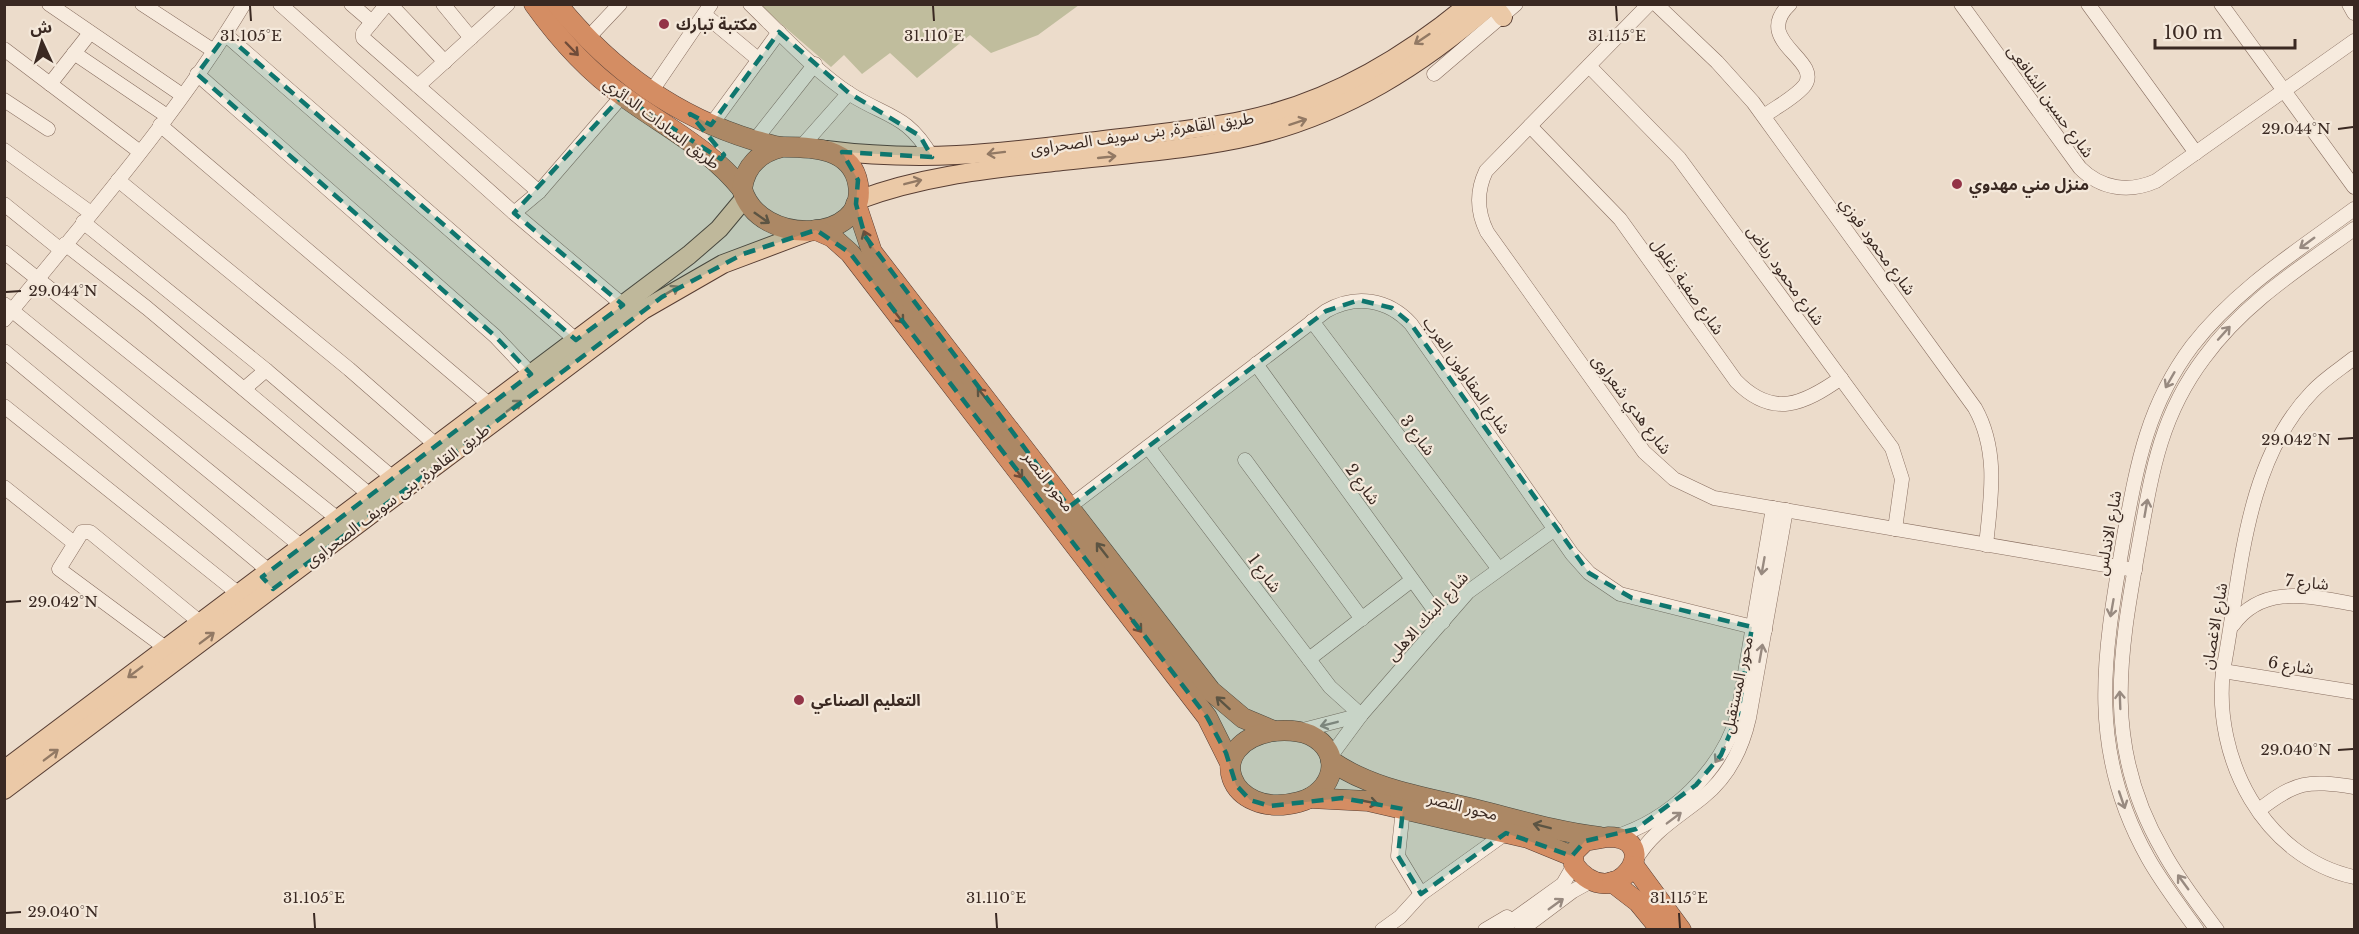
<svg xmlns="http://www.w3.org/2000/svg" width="2359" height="934" font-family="'Libre Baskerville','Noto Sans Arabic',serif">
<rect width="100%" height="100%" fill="#ecdccb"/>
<!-- cemetery -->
<polygon fill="#c0bd9d" points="759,5 1079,5 1038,35 991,53 970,35 917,78 890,53 862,74 844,55 831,67"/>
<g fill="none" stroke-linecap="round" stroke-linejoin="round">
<defs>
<g id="minor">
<polyline points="49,4 182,95"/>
<polyline points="142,4 214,51"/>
<polyline points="280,4 514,213 623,305"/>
<polyline points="351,4 372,22"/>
<polyline points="387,4 363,33 363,38 539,192"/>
<polyline points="390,4 445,62"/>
<polyline points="443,4 471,38"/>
<path d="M750,4C780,33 816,72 850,94C888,118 907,114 932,157"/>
<path d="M1649,4L1486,171C1476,192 1477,212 1487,232L1644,452L1674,479L1714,498L2135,570"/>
<path d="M1656,4L1717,62L1753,102L1975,408C1999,451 1991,498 1986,545"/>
<path d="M1961,4L2080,168C2101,189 2129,193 2156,181L2354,41"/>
<polyline points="2088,4 2196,153"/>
<polyline points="2221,4 2354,187"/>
<polyline points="2349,4 2354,13"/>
<polyline points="705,15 759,60"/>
<polyline points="226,35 576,340"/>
<polyline points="587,39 620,4"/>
<polyline points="4,49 140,152"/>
<polyline points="74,53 167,116"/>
<polyline points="1589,66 1679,158 1892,448 1902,479 1895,529"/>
<polyline points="197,74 495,336 531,374"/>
<polyline points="1434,74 1516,4"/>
<polyline points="50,84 90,33"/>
<polyline points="418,86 508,4"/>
<polyline points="651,92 711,4"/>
<polyline points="4,100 48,129"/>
<path d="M1764,116C1776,107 1796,97 1805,85C1822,59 1751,41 1790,4"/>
<polyline points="160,125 490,405"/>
<polyline points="711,125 779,32"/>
<path d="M1530,126L1620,219L1736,381C1773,419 1804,404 1841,378"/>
<polyline points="755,140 815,64"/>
<polyline points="802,146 849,93"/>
<polyline points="4,150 91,213"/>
<polyline points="118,180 349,369 436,445"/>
<polyline points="4,204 61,250"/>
<polyline points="514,213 539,192 622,96"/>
<polyline points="83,222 266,370 393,478"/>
<polyline points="65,244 147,308 370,495"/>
<polyline points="4,252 338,519"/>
<polyline points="4,304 302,547"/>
<path d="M4,320C87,218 176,117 244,4"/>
<polyline points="1312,321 1498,568"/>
<polyline points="4,351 269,571"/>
<path d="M2354,358C2340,369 2324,379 2312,392C2243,464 2241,578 2223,671C2213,758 2263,857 2354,877"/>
<polyline points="1256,364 1443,622"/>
<polyline points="244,389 266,370"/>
<polyline points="4,406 239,594"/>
<polyline points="1148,447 1330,687 1361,715"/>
<polyline points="1245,460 1362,619"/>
<polyline points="4,487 74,543"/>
<path d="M1069,507L1326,311C1356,294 1388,299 1411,324L1572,554L1589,573L1620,594L1765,630"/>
<path d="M2233,625C2263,583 2311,597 2354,604"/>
<polyline points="167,649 59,569 82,532 90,532 201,623"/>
<polyline points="1309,659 1412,580"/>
<polyline points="2223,671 2354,692"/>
<polyline points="1299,731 1361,715"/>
<polyline points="1330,757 1361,715 1468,592 1555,529"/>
<polyline points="1403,809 1398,856 1421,894"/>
<path d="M2259,810C2296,781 2308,780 2354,787"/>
<path d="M1614,837C1670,820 1722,771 1738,714L1773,508"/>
<path d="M1635,861C1651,832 1677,818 1703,797C1728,777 1742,749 1749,718L1786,510"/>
<polyline points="1382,930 1400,917 1421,894 1506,833"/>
<polyline points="1485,930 1507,917"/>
<polyline points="1499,930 1563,884 1574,865"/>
<polyline points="1521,930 1573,891 1593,880"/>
<path d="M2197,930C2180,906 2162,883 2148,858C2086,748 2104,654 2124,536C2137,465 2147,406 2192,346C2236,289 2297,251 2354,209"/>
<path d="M2217,930C2198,904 2178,879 2163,851C2101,745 2120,652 2140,539C2152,471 2161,415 2204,358C2244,303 2300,268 2354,229"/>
</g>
<g id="major">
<polyline points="1493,4 1503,17"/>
<path d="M826,150C920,162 994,154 1088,142C1140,135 1194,131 1245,120C1328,103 1404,58 1469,4"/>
<path d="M858,200C924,175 992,169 1062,161C1127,154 1193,150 1256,135C1346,113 1422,65 1492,4"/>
<polyline points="4,770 689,255 719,229 744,199"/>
<polyline points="4,790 643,310 723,264 808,232"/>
</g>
<g id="highway">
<path d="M534,4C559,39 589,72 623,96C665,127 709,148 742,189"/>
<path d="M557,4C609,68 674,116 753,140C763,142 774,147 784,147C813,147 852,148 858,184C869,243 759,248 742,189C745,166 760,152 782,147"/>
<polyline points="856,204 872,252 1211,691 1243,718 1274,731"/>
<polyline points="816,230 832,237 850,253 1207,717 1230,763"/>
<path d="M1274,731C1286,730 1298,730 1310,735C1345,752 1334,793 1299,802C1228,821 1200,743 1274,731Z"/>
<path d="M1331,761C1373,790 1425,797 1474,809C1515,819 1557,832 1600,837"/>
<polyline points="1310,798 1368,801 1528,838 1572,856"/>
<path d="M1608,837C1667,837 1615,919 1574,865L1573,853L1585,841Z"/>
<polyline points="1634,866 1681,930"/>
<polyline points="1612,882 1638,902 1661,930"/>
</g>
</defs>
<!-- minor casing -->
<use href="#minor" stroke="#886e60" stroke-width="15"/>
<!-- major casing -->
<use href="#major" stroke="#573d33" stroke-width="20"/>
<!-- highway casing -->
<use href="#highway" stroke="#573d33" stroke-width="21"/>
<!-- minor -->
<use href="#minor" stroke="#f7ebde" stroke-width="14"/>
<!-- major -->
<use href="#major" stroke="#ebc9a7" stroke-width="18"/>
<!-- highway -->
<use href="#highway" stroke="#d48d63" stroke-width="20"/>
</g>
<!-- one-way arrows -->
<defs><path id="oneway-shaft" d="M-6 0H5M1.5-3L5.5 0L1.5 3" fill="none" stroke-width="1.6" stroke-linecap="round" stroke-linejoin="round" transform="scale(1.5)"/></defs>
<g stroke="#927964">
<use href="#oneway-shaft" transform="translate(1422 39) rotate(146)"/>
<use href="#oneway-shaft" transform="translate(1298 122) rotate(-18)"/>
<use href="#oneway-shaft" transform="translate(996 153) rotate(173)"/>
<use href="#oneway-shaft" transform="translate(1107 157) rotate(-6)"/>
<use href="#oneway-shaft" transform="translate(913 182) rotate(-14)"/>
<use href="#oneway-shaft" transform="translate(671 291) rotate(-31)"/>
<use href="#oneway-shaft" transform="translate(514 406) rotate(-37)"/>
<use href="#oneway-shaft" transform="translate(207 638) rotate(-37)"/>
<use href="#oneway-shaft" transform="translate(135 672) rotate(143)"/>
<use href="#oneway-shaft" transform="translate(51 755) rotate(-37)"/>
</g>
<g stroke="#704c39">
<use href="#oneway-shaft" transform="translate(572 49) rotate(46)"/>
<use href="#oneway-shaft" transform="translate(762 218) rotate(35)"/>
<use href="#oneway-shaft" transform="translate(867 239) rotate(-112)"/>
<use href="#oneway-shaft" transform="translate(898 316) rotate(52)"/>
<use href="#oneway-shaft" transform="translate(983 395) rotate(-128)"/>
<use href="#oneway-shaft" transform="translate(1017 471) rotate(52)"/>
<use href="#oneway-shaft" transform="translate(1102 550) rotate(-128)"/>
<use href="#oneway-shaft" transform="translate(1136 625) rotate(52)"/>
<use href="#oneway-shaft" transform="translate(1223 703) rotate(-138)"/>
<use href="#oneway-shaft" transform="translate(1369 802) rotate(11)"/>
<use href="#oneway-shaft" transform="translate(1542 826) rotate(-166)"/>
</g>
<g stroke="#988a80">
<use href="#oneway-shaft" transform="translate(2307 243) rotate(144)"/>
<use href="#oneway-shaft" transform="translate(2224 333) rotate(-48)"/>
<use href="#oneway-shaft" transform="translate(2170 380) rotate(120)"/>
<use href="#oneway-shaft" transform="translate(2146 508) rotate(-80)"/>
<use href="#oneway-shaft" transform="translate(1763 566) rotate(100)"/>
<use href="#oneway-shaft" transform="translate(2112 608) rotate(100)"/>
<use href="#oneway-shaft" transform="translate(1761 653) rotate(-80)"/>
<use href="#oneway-shaft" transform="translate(2120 700) rotate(-92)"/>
<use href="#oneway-shaft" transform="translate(1329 724) rotate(166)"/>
<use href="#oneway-shaft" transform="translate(1720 755) rotate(122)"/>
<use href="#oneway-shaft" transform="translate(2122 800) rotate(71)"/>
<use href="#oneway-shaft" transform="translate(1674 818) rotate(-37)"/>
<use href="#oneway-shaft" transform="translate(2183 882) rotate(-126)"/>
<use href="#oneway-shaft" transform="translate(1556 904) rotate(-36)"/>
</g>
<!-- marked area -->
<path fill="#0f766e" fill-opacity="0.2" stroke="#0f766e" stroke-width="4.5" stroke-dasharray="12 8" stroke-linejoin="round" d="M779,32L849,93L920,136L932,157L842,152L858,180L856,204L865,236L1069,507L1326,311L1359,300L1392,308L1411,324L1589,573L1632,598L1752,627L1738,714L1721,755L1696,785L1636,829L1585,841L1572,856L1506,833L1421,894L1398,856L1403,809L1342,798L1270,806L1250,800L1236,785L1226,753L1207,717L850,253L816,230L743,254L662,297L273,589L262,577L531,374L495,336L197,74L226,35L576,340L623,305L514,213L622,96L721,159L724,155L690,114L711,125Z"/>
<!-- ticks -->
<path fill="none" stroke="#3a2922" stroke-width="2" d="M250,6L251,21M933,6L934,21M1616,6L1617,21M2338,129L2353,127M6,292L21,291M2338,439L2353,438M6,602L21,601M2338,750L2353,749M6,913L21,912M314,913L315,928M996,913L997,928M1679,913L1680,928"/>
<!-- markers -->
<g fill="#933447" stroke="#f4e8da" stroke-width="2">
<circle cx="664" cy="24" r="6"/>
<circle cx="1957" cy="184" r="6"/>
<circle cx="799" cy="700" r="6"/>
</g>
<g text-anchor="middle" stroke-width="4.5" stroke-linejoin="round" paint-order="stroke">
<!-- poi labels -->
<g font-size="16" font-weight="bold" fill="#3a2922" stroke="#f4e8da" text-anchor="start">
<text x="676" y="30">مكتبة تبارك</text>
<text x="1969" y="190">منزل مني مهدوي</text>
<text x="811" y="706">التعليم الصناعي</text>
</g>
<!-- street labels -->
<g font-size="16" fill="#3a2922" stroke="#f4e8da">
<text transform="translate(2051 101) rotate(54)" y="6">شارع حسين الشافعى</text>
<text transform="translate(662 123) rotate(37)" y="6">طريق السادات الدائري</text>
<text transform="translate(1142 133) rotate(-8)" y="6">طريق القاهرة, بنى سويف الصحراوى</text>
<text transform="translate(1878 246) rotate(54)" y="6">شارع محمود فوزي</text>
<text transform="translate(1786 275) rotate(54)" y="6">شارع محمود رياض</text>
<text transform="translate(1688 286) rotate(55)" y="6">شارع صفية زغلول</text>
<text transform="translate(1467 375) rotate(55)" y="6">شارع المقاولون العرب</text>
<text transform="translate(1632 404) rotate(53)" y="6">شارع هدي شعراوى</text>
<text transform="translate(1418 435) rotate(53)" y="6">شارع 3</text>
<text transform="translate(1049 481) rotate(52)" y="6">محور النصر</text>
<text transform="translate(1363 484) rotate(54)" y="6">شارع 2</text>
<text transform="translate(397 495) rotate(-37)" y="6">طريق القاهرة, بنى سويف الصحراوى</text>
<text transform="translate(2108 533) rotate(-80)" y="6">شارع الاندلس</text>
<text transform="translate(1265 573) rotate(53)" y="6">شارع 1</text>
<text transform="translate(2307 582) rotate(5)" y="6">شارع 7</text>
<text transform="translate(1427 616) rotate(-48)" y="6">شارع البنك الاهلى</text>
<text transform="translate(2214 626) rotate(-80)" y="6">شارع الاغصان</text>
<text transform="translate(2291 665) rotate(9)" y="6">شارع 6</text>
<text transform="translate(1737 685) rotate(-78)" y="6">محور المستقبل</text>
<text transform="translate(1463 806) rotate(14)" y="6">محور النصر</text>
</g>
</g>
<g font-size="15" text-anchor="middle" fill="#3a2922" stroke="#f4e8da" stroke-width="4.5" stroke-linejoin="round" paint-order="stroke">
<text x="251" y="41">31.105°E</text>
<text x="934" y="41">31.110°E</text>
<text x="1617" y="41">31.115°E</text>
<text x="2296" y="134">29.044°N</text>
<text x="63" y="296">29.044°N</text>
<text x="2296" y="445">29.042°N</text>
<text x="63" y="607">29.042°N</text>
<text x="2296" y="755">29.040°N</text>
<text x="314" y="903">31.105°E</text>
<text x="996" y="903">31.110°E</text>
<text x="1679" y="903">31.115°E</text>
<text x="63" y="917">29.040°N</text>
</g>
<!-- border -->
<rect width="2359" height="934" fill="none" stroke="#3a2922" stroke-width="12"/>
<!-- north arrow -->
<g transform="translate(42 42) rotate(356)" stroke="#f4e8da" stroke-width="4.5" paint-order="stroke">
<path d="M0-4.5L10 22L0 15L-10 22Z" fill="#3a2922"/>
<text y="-9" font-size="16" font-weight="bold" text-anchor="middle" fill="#3a2922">ش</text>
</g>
<!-- scale -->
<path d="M2155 39v9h140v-9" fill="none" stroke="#3a2922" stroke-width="3"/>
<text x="2164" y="39" font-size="18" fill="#3a2922" stroke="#f4e8da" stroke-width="4.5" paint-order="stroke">100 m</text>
</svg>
